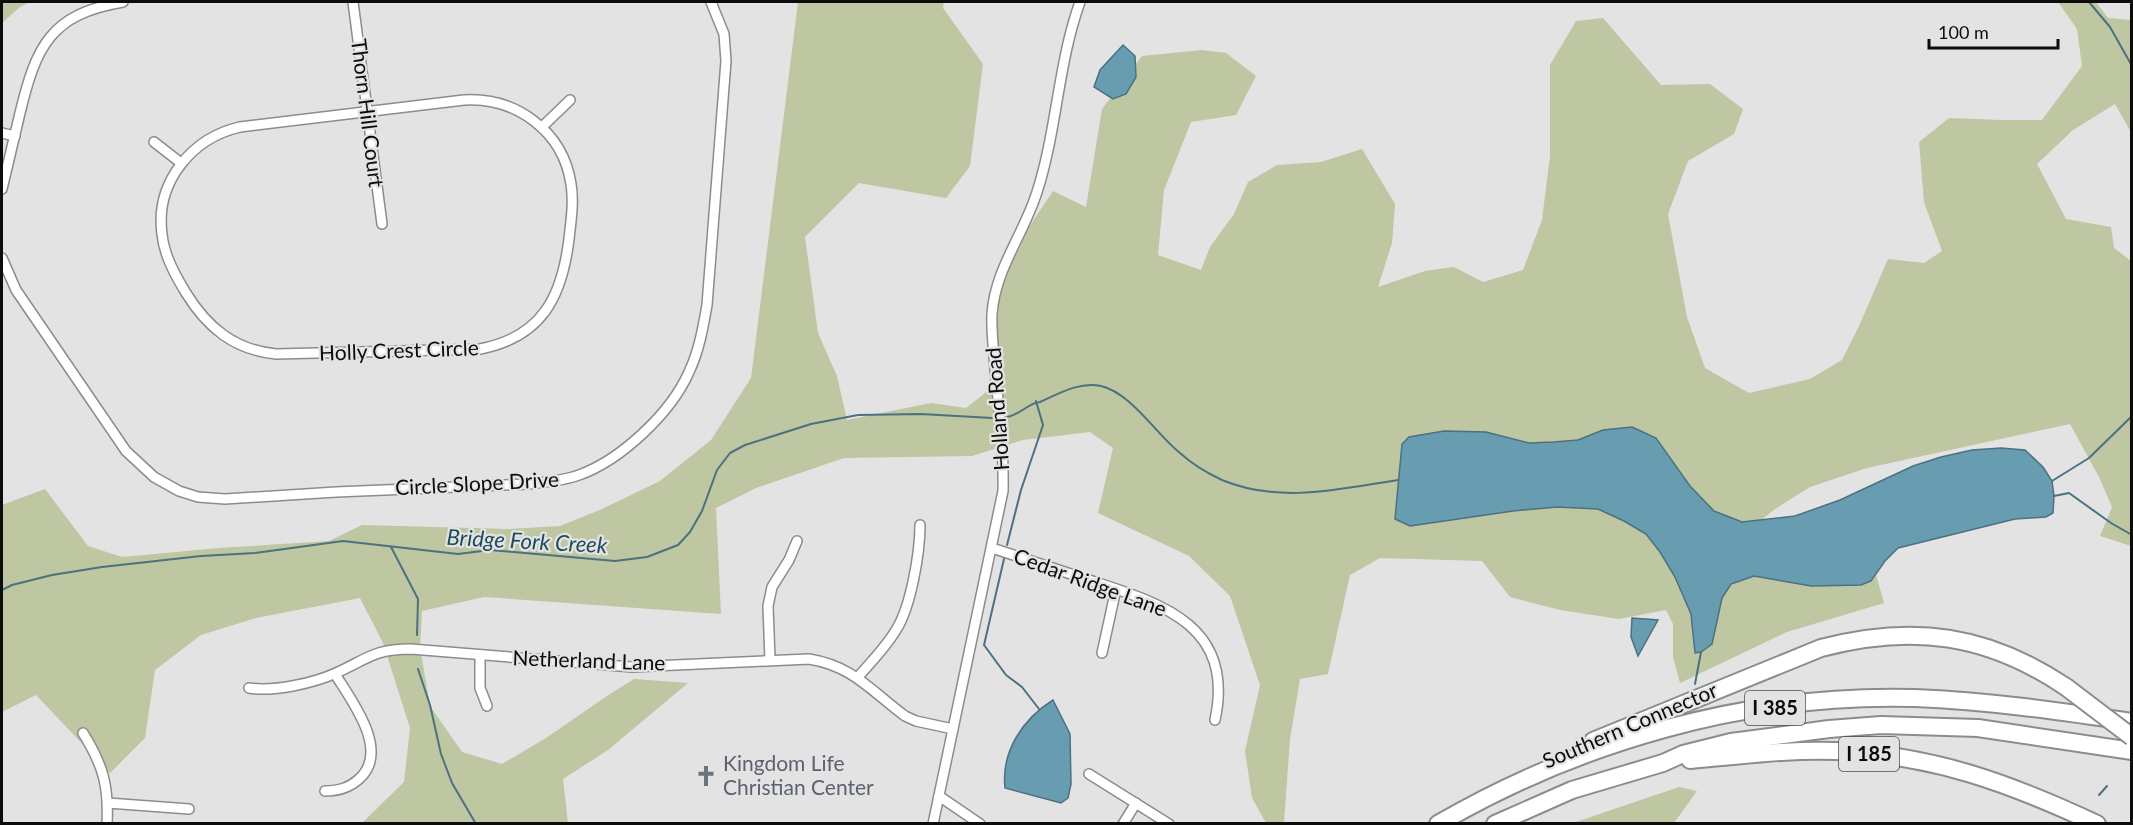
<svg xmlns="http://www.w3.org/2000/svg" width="2133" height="825" font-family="Lato,sans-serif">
<rect width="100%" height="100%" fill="#e3e3e4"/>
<!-- green -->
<g fill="#bec6a2">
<polygon points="2,2 30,2 20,7 2,23"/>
<polygon points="798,2 944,2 943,8 983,64 970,166 946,198 859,183 805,237 818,333 837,376 847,420 931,403 966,408 994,386 989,316 1017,245 1053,191 1086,207 1102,109 1142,56 1202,50 1226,53 1256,76 1236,115 1191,122 1164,190 1158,255 1201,270 1210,247 1234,214 1248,182 1277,165 1321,162 1362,149 1395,204 1392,243 1378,287 1425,271 1454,267 1483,282 1523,270 1542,220 1550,156 1550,65 1576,21 1603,18 1661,85 1710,84 1743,109 1734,134 1688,161 1668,214 1687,317 1705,368 1749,393 1810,379 1842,360 1859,326 1888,259 1924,263 1942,251 1924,202 1919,142 1949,118 2001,120 2042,120 2082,66 2077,29 2058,2 2096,2 2108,18 2131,20 2131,132 2115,104 2073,130 2037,164 2066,219 2111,227 2114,248 2131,261 2131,546 2100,536 2112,507 2099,477 2070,424 1867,468 1810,487 1775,509 1755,525 1871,557 1884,603 1787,632 1680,683 1673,657 1673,624 1666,610 1619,619 1560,610 1510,597 1482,561 1380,558 1350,575 1328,674 1300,679 1290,739 1284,823 1266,823 1252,798 1245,751 1260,685 1230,596 1189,556 1098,513 1113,448 1090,432 1023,440 972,456 844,458 756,488 716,508 721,614 484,597 422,611 420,647 430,706 462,752 502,764 546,738 607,696 634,679 688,683 608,750 563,779 568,823 362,823 404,782 410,728 383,643 360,598 256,618 201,635 155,670 145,738 110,773 36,695 2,712 2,505 45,489 88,546 122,557 219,548 329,541 362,525 509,529 560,526 602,509 660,481 711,440 751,378"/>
<polygon points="1679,787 1697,791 1674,823 1576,822"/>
</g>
<!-- water -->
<g fill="#689cb0" stroke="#4c717f" stroke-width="1.5">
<polygon points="1123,45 1135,56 1136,77 1126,94 1113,99 1094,87 1100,70"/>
<polygon points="1632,427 1656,438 1690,486 1714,511 1742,522 1795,516 1840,500 1913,466 1941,457 1972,450 2001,448 2025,450 2043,467 2052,481 2054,496 2053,513 2046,517 2015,519 1898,548 1885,561 1871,581 1861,585 1811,586 1754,576 1731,584 1722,598 1712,644 1701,652 1695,653 1691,614 1675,577 1660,552 1646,534 1624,521 1598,509 1557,507 1513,511 1410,526 1395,519 1402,444 1409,437 1444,431 1486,432 1529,443 1554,442 1578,440 1603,430"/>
<polygon points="1632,618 1658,620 1638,656 1631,637"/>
<path d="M1053,700L1070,734L1071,784L1068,798L1061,803L1005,788C1001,751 1023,719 1053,700Z"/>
</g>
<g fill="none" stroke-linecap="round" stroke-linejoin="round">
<!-- stream -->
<g stroke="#4c717f" stroke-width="2">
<polyline points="2089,2 2110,27 2132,66"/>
<path d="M1007,417C1020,415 1028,403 1040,402C1058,394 1080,381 1101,386C1131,393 1156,434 1180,453C1191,463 1209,474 1222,480C1279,504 1340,489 1398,480"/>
<polyline points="2052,481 2089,458 2132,416"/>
<polyline points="2054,496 2069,493 2111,523 2132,535"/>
<polyline points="1007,545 1021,490 1043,425 1036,401"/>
<polyline points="391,547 418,599 417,635"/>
<polyline points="1004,559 984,645 1006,675 1022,687 1039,709"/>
<polyline points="2,590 12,585 52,575 102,567 201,556 255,553 343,541 458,554 490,550 615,561 647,557 678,545 690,532 702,511 717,470 730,453 745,445 811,424 858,415 921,414 992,418"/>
<polyline points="418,669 430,705 441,754 452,783 476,824"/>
<polyline points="1695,684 1701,652"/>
<polyline points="2099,795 2107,786"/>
</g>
<defs>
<g id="minor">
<polyline points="353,2 382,224"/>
<path d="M464,100C516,97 563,131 571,184C574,202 571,221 569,239C562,297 542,337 480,349L276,354C234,350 207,327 186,293C175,275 164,255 162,234C155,182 192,138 240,127Z"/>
<polyline points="542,127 570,100"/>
<polyline points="2,133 15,136"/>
<polyline points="154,142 181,163"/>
<path d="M2,189C8,163 14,138 20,113C36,47 50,14 123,2"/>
<path d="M2,258L16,290L126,451L154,477L179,491L198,497L225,499L336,492L529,484C546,482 563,481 579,475C621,460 671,413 689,372C699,351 703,328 707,305L726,61L724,34L711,2"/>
<path d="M992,548C1025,559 1059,570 1092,581C1163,604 1235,626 1215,720"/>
<polyline points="1102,653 1116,589"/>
<polyline points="480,655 480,688 487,706"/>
<polyline points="770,660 768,606 772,587 789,560 797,541"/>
<path d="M858,677C871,662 886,647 896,630C911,607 920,552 920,525"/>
<path d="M249,688C274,692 314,683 336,673C367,659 374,649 411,649L632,667L809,659C853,666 871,691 905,716L916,721L953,729"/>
<path d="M83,733C103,765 109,786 107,824"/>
<polyline points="1089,774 1169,824"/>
<path d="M325,791C339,791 349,788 359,779C391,751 351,700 335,674"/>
<polyline points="939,796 980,824"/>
<polyline points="108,803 189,809"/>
<path d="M933,824L1003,491C1004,450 999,410 995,369C994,351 991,332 992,314C995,269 1024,234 1037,192C1057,130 1058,63 1080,2"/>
<polyline points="1123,824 1136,803"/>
</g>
<g id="motorway">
<path d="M1593,741L1821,648C1913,624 1987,634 2066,687"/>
<path d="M1690,760C1739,756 1787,749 1836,751C1933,755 2009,783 2097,824"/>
<path d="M1438,824C1581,741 1749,693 1915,698C1988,701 2059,711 2132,722"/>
<polyline points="1495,824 1572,790 1663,763 1683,754 1731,742 1829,729 1881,725 1978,728 2132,751"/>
</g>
</defs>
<!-- minor casing -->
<use href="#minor" stroke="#8b8c8d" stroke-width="12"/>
<!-- motorway casing -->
<use href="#motorway" stroke="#8b8c8d" stroke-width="20"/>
<!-- minor -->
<use href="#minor" stroke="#fff" stroke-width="9"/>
<!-- motorway -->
<use href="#motorway" stroke="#fff" stroke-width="16"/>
<defs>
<polyline id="motorway-bridge" points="2066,687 2132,737"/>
</defs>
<!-- motorway-bridge casing -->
<use href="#motorway-bridge" stroke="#8b8c8d" stroke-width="20" stroke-linecap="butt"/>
<!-- motorway-bridge -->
<use href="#motorway-bridge" stroke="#fff" stroke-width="16"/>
</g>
<!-- icons -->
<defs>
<symbol id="church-bare" viewBox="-9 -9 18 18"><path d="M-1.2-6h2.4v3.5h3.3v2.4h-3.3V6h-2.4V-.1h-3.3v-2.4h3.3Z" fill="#6b7280" stroke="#e3e3e4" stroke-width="2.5" paint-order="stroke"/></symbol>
</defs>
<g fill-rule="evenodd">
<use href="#church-bare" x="691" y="761" width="30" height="30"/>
</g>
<g text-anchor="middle" stroke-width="4.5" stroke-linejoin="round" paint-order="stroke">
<!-- shield labels -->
<g fill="#e3e3e4" stroke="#4c4c4d" stroke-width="1.5">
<rect x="1745" y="691" width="60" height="34" rx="4.5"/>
<rect x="1839" y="737" width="60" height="34" rx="4.5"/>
</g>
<g font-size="20" font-weight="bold" fill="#0c0c0c">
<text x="1775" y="715">I 385</text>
<text x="1869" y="761">I 185</text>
</g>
<!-- street labels -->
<g font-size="21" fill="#0c0c0c" stroke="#e3e3e4">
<text transform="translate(367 113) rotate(83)" y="7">Thorn Hill Court</text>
<text transform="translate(399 351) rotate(-2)" y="7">Holly Crest Circle</text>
<text transform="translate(998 409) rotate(-94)" y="7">Holland Road</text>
<text transform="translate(477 484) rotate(-3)" y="7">Circle Slope Drive</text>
<text transform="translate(1090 583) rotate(20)" y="7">Cedar Ridge Lane</text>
<text transform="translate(589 661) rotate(2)" y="7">Netherland Lane</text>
<text transform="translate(1630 726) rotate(-23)" y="7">Southern Connector</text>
</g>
<!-- worship labels -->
<g font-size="21" fill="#5b616d" stroke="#e3e3e4" text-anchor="start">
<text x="723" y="771">Kingdom Life<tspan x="723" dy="24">Christian Center</tspan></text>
</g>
<!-- water labels -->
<g font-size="22" font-style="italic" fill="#1d4a5a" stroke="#e3e3e4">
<text transform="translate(527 541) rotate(3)" y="8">Bridge Fork Creek</text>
</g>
</g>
<!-- border -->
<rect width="2133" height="825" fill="none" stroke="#0c0c0c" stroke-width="6"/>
<!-- scale -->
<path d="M1929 39v9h129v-9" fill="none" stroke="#0c0c0c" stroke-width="3"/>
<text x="1938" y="39" font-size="18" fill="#0c0c0c" stroke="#e3e3e4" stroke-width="4.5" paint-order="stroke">100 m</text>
</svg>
